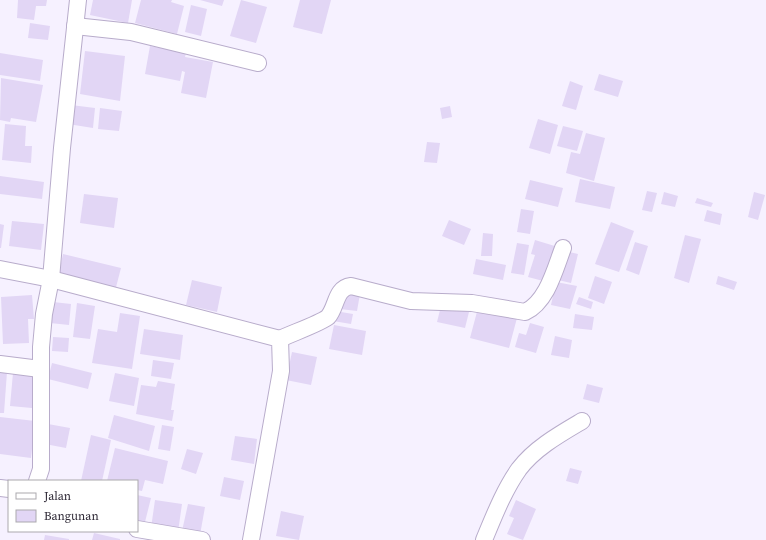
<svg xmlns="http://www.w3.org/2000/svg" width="766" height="540" font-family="'Source Serif 4',serif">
<rect width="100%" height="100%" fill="#f6f1ff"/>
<!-- building -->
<g fill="#e2d6f5">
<polygon points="18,0 47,0 46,6 36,6 34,20 17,18"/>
<polygon points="93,0 132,0 128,23 90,15"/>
<polygon points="141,0 172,0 171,2 184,6 177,34 135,23"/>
<polygon points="200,0 224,0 222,6"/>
<polygon points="241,0 267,7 256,43 230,36"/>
<polygon points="300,0 331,0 322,34 293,27"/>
<polygon points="191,5 207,9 201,36 185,32"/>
<polygon points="30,23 50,26 48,40 28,38"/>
<polygon points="150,46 186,53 185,57 213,62 206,98 181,93 185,72 182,71 180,81 145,74"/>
<polygon points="85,51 125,56 120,101 80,94"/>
<polygon points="0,53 43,60 40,81 0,75"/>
<polygon points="599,74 623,81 618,97 594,90"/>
<polygon points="1,78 43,85 36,122 11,118 10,122 0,120"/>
<polygon points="570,81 583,86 576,110 562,106"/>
<polygon points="71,105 95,108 93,128 68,124"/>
<polygon points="450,106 452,117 442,119 440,108"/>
<polygon points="100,108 122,111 119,131 98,129"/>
<polygon points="538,119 558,125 550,154 529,148"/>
<polygon points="5,124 26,126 25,146 32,146 31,163 2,160"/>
<polygon points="563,126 583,131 577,151 557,146"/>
<polygon points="586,133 605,138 594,181 566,173 571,152 580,154"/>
<polygon points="427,142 440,143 437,163 424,162"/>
<polygon points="0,176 44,182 42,199 0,194"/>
<polygon points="580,179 615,187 610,209 575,202"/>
<polygon points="530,180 563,188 558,207 525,199"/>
<polygon points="647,191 657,193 652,212 642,210"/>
<polygon points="664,192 678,196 675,207 661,204"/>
<polygon points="754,192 765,195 758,220 748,217"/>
<polygon points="84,194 118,198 114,228 80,223"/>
<polygon points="697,198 713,203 711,207 695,203"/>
<polygon points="521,209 534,211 530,234 517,232"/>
<polygon points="707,210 722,214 720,225 704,221"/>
<polygon points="449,220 471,229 464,245 442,236"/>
<polygon points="12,221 44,224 41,250 9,246"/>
<polygon points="611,222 634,231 619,272 595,264"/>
<polygon points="0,224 4,225 1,248 0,248"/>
<polygon points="483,233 493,234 492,256 481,256"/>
<polygon points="685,235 701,239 689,283 674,278"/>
<polygon points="535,240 558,247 547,282 528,277 535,255 531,254"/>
<polygon points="635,242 648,246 639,275 626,270"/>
<polygon points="517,243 529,245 524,275 511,273"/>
<polygon points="565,251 578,254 571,283 558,280"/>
<polygon points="63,254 121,268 115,291 58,277"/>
<polygon points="476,259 506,265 503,280 473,274"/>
<polygon points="595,276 612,282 604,304 588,298"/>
<polygon points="718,276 737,282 734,290 716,284"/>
<polygon points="192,280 222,287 217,312 186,305"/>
<polygon points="556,282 577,286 570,309 551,305"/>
<polygon points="342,292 360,294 357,311 340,309"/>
<polygon points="32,295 34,319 28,319 29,343 3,344 1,297"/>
<polygon points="579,297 593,302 591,309 576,304"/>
<polygon points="53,302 71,304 69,325 50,323"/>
<polygon points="77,303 95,306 90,339 73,337"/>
<polygon points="441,306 469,312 465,328 437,322"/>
<polygon points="478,308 517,318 509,348 470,338"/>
<polygon points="335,311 353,314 351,324 333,321"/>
<polygon points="120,313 140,316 132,369 92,363 98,329 117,332"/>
<polygon points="575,314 594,317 592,330 573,328"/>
<polygon points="530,323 544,327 536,353 515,347 519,333 526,335"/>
<polygon points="334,325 366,331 362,355 329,349"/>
<polygon points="144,329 183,335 180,360 140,354"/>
<polygon points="555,336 572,340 569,358 551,355"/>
<polygon points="53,337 69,338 68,352 52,351"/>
<polygon points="292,352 317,357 311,385 286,380"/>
<polygon points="153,360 174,363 171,379 151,376"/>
<polygon points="52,363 92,373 88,389 48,379"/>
<polygon points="0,371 7,372 4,413 0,413"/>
<polygon points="13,373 35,374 32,408 10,406"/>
<polygon points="115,373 139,378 134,406 109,401"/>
<polygon points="158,381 175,384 171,410 174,410 172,421 136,414 141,385 156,387"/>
<polygon points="587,384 603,388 599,403 583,399"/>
<polygon points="114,415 155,426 149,451 108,438"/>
<polygon points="0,417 35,421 31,458 0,454"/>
<polygon points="48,424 70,428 66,448 45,444"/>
<polygon points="162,425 174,427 170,451 158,449"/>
<polygon points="91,435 111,440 102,481 81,481"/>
<polygon points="235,436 257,439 254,464 231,460"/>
<polygon points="115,448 168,461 163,484 145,480 142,491 137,490 137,481 107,481"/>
<polygon points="187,449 203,453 196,474 181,469"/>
<polygon points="570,468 582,471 578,484 566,481"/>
<polygon points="224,477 244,481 240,500 220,496"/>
<polygon points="137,495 151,498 144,526 137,525"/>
<polygon points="155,500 182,504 178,532 151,528"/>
<polygon points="516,500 536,509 523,540 507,534 514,518 509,516"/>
<polygon points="188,504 205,507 200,535 182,531"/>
<polygon points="281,511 304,516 299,540 276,536"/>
<polygon points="94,533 120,539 120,540 92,540"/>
<polygon points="45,535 69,539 69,540 44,540"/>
</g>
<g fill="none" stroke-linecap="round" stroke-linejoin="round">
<defs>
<g id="street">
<polyline points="75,26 131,32 258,63"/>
<polyline points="0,269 51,279 280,339 281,371 251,540"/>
<path d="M280,339C290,334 321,323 328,317C337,307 335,288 351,286L411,301L472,303L525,312C547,302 555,269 563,248"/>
<polyline points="0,364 40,369"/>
<polyline points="37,481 41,469 41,347 44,314 51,279 62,148 78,0"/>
<polyline points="0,488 9,489"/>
<polyline points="137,529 202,540"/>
<path d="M484,540C494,516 504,490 519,469C535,448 560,434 582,421"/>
</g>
</defs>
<!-- street casing -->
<use href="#street" stroke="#b8accb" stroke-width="18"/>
<!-- street -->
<use href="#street" stroke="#fff" stroke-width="16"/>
</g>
<!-- legend -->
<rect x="8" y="480" width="130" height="52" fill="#ffffff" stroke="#aba9ae"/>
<rect x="16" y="493" width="20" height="6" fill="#ffffff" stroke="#aba9ae"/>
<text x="44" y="500" font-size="12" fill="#2d2835">Jalan</text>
<rect x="16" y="510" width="20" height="12" fill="#e2d6f5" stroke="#aba9ae"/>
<text x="44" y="520" font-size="12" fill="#2d2835">Bangunan</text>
</svg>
